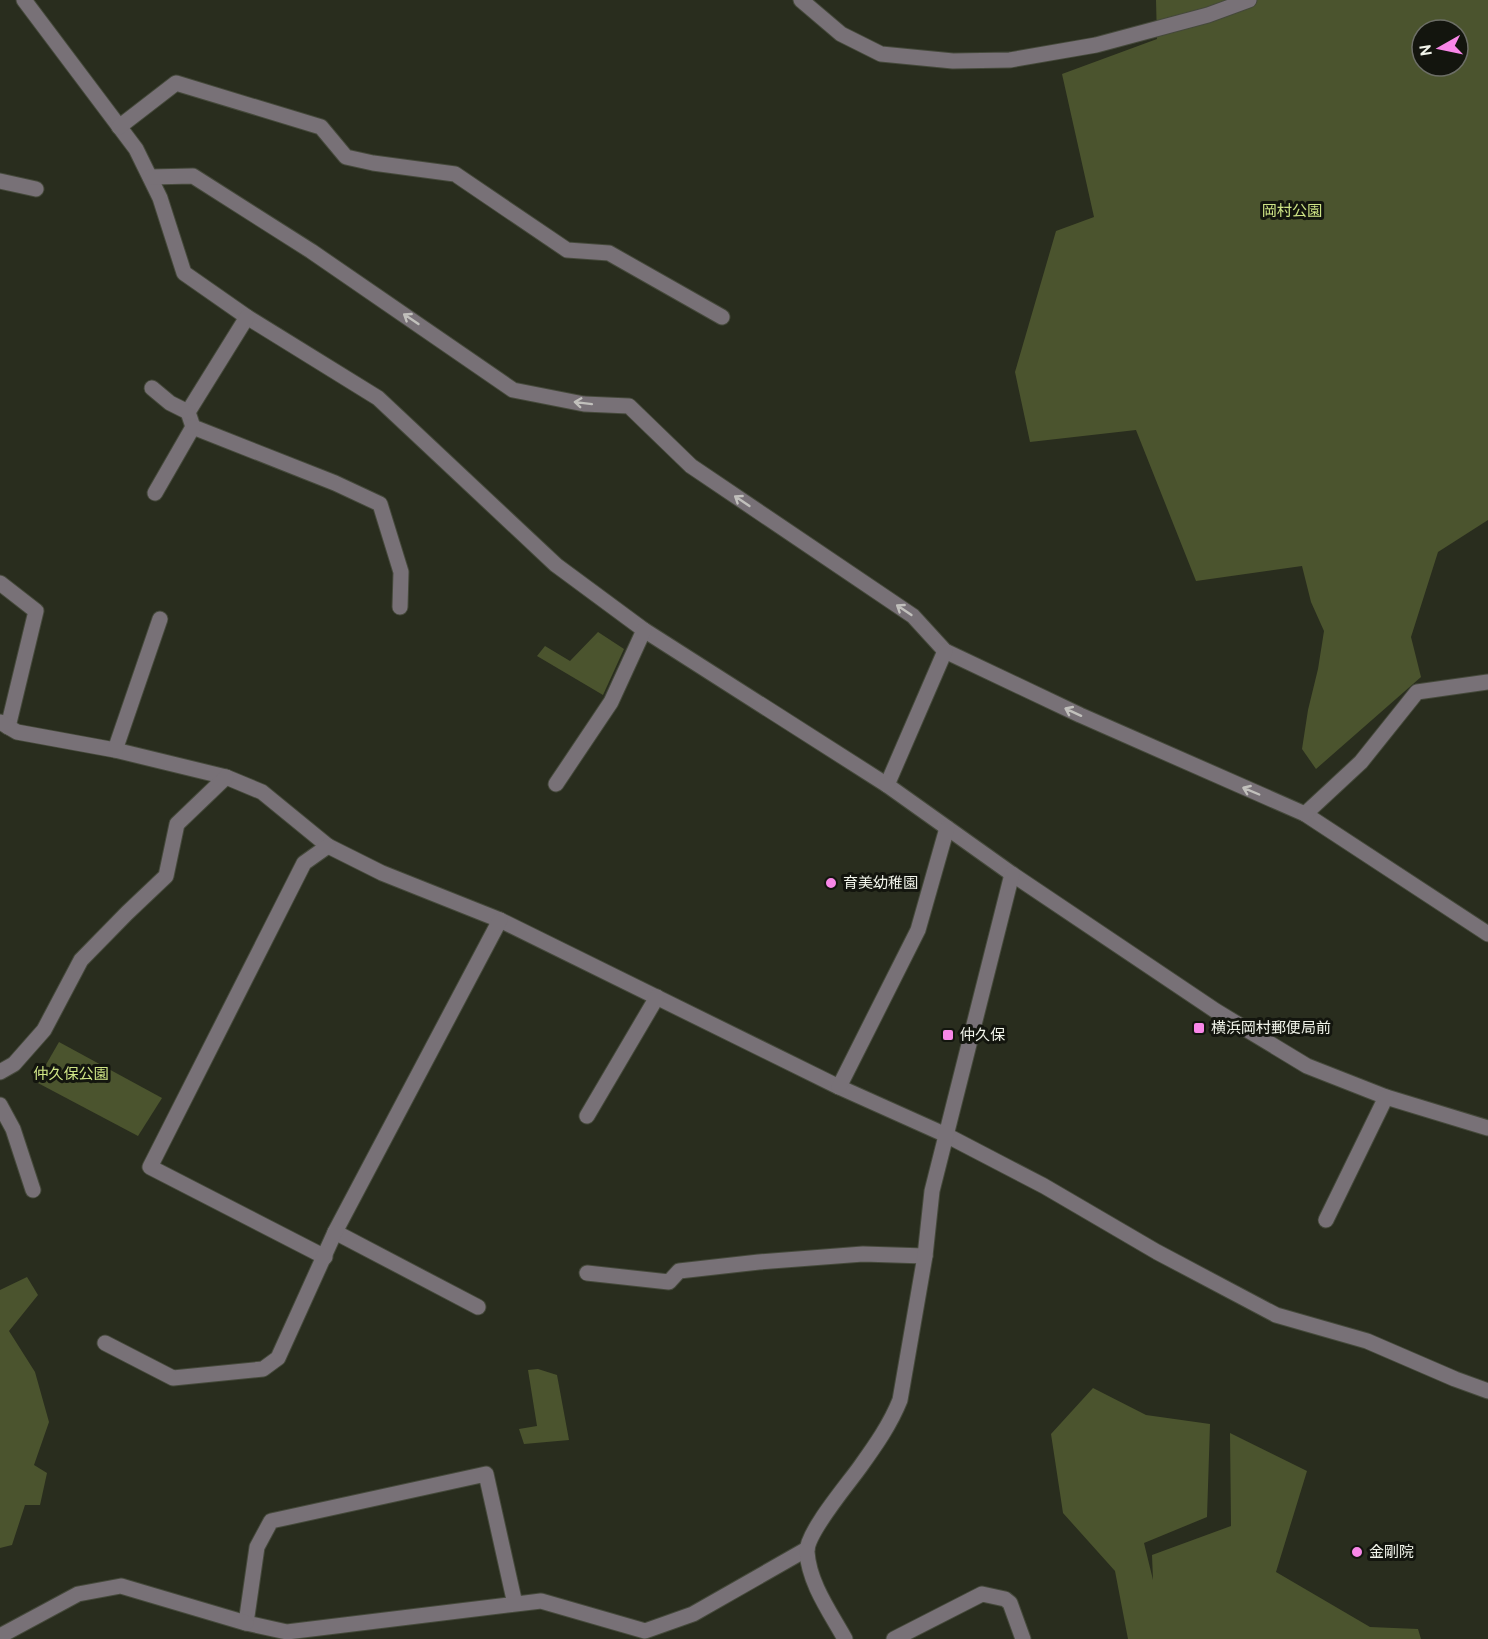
<svg xmlns="http://www.w3.org/2000/svg" width="1488" height="1639" font-family="Overpass,'Noto Sans JP',sans-serif">
<rect width="100%" height="100%" fill="#292d1e"/>
<!-- green -->
<g fill="#4b542e" fill-rule="evenodd">
<path d="M1156,0H1488V520L1438,552L1411,637L1421,677L1316,769L1302,749L1308,710L1318,669L1324,631L1311,602L1302,566L1196,581L1136,430L1030,442L1015,372L1056,231L1094,217L1062,74L1157,39ZM1422,30H1458V66H1422Z"/>
<polygon points="598,632 624,649 603,695 537,656 545,646 570,661"/>
<polygon points="59,1042 162,1098 138,1136 36,1082"/>
<polygon points="27,1277 38,1295 9,1331 35,1372 49,1422 34,1465 47,1473 40,1505 25,1505 12,1545 0,1548 0,1290"/>
<polygon points="538,1369 557,1375 569,1440 524,1444 519,1429 537,1426 528,1370"/>
<polygon points="1093,1388 1146,1415 1210,1424 1207,1517 1144,1543 1153,1580 1152,1555 1231,1526 1230,1433 1307,1471 1276,1572 1370,1627 1418,1629 1421,1639 1128,1639 1115,1571 1063,1513 1051,1434"/>
</g>
<g fill="none" stroke-linecap="round" stroke-linejoin="round">
<defs>
<g id="minor">
<polyline points="24,0 136,149 160,198 184,273 247,317 378,398 556,565 644,630 887,785 1012,874 1216,1011 1307,1066 1386,1097 1488,1128"/>
<polyline points="801,0 841,34 881,54 953,61 1010,60 1096,45 1208,15 1249,0"/>
<polyline points="119,127 176,83 321,127 346,157 373,163 455,174 567,250 609,253 722,317"/>
<polyline points="150,177 193,176 311,251 513,390 584,404 629,406 691,466 913,616 945,651 1080,715 1305,814 1488,934"/>
<polyline points="0,181 36,189"/>
<polyline points="247,317 188,412 193,427 335,483 380,504 401,572 400,607"/>
<polyline points="152,388 170,403 188,412"/>
<polyline points="155,493 193,427"/>
<polyline points="0,583 36,611 8,727"/>
<polyline points="0,722 17,732 115,750 226,777 262,792 328,846 382,873 500,920 839,1087 946,1135 1044,1186 1157,1252 1276,1315 1367,1341 1455,1379 1488,1391"/>
<polyline points="115,750 160,619"/>
<polyline points="556,784 611,702 644,630"/>
<polyline points="887,785 945,651"/>
<polyline points="1305,814 1361,762 1417,692 1488,682"/>
<polyline points="0,1072 14,1064 44,1030 81,960 127,913 166,876 177,824 226,777"/>
<polyline points="839,1087 918,930 947,828"/>
<polyline points="0,1105 13,1129 33,1190"/>
<polyline points="587,1116 657,997"/>
<polyline points="1326,1220 1386,1097"/>
<polyline points="335,1232 478,1307"/>
<polyline points="325,1257 150,1167 304,863 328,846"/>
<polyline points="587,1273 669,1282 679,1271 759,1262 863,1254 925,1256"/>
<polyline points="105,1343 173,1378 263,1369 278,1358 335,1232 500,920"/>
<polyline points="515,1604 486,1474 271,1521 257,1547 246,1623 287,1632 541,1601 645,1631 693,1614 807,1549"/>
<polyline points="0,1636 78,1594 121,1586 246,1623"/>
<path d="M845,1639C830,1612 809,1583 807,1552C806,1533 848,1484 860,1467C875,1446 890,1425 900,1400L925,1256L932,1191L1012,874"/>
<polyline points="894,1639 982,1594 1005,1599 1010,1603 1023,1639"/>
</g>
</defs>
<!-- minor casing -->
<use href="#minor" stroke="#45493b" stroke-width="17"/>
<!-- minor -->
<use href="#minor" stroke="#787177" stroke-width="15"/>
</g>
<!-- one-way arrows -->
<defs><path id="oneway-shaft" d="M-6 0H5M1.5-3L5.5 0L1.5 3" fill="none" stroke-width="1.6" stroke-linecap="round" stroke-linejoin="round" transform="scale(1.5)"/></defs>
<g stroke="#c1c0bc">
<use href="#oneway-shaft" transform="translate(411 319) rotate(-146)"/>
<use href="#oneway-shaft" transform="translate(583 403) rotate(-173)"/>
<use href="#oneway-shaft" transform="translate(742 501) rotate(-146)"/>
<use href="#oneway-shaft" transform="translate(904 610) rotate(-146)"/>
<use href="#oneway-shaft" transform="translate(1073 712) rotate(-155)"/>
<use href="#oneway-shaft" transform="translate(1251 791) rotate(-157)"/>
</g>
<!-- markers -->
<g fill="#f987e8" stroke="#13150e" stroke-width="2">
<circle cx="831" cy="883" r="6"/>
<rect x="1193" y="1022" width="12" height="12" rx="3"/>
<rect x="942" y="1029" width="12" height="12" rx="3"/>
<circle cx="1357" cy="1552" r="6"/>
</g>
<g text-anchor="middle" stroke-width="6" stroke-linejoin="round" paint-order="stroke">
<!-- park labels -->
<g font-size="15" fill="#cfe586" stroke="#13150e">
<text x="1292" y="216">岡村公園</text>
<text x="71" y="1079">仲久保公園</text>
</g>
<!-- poi labels -->
<g font-size="15" fill="#f1f4ea" stroke="#13150e" text-anchor="start">
<text x="843" y="888">育美幼稚園</text>
<text x="1211" y="1033">横浜岡村郵便局前</text>
<text x="960" y="1040">仲久保</text>
<text x="1369" y="1557">金剛院</text>
</g>
</g>
<!-- north arrow -->
<g transform="translate(1440 48) rotate(261)"><circle r="28" fill="#13150e" stroke="#6c6e66" stroke-width="1.5"/>
<path d="M0-4.5L10 22L0 15L-10 22Z" fill="#f987e8"/>
<text y="-9" font-size="16" font-weight="bold" text-anchor="middle" fill="#f1f4ea">N</text>
</g>
</svg>
